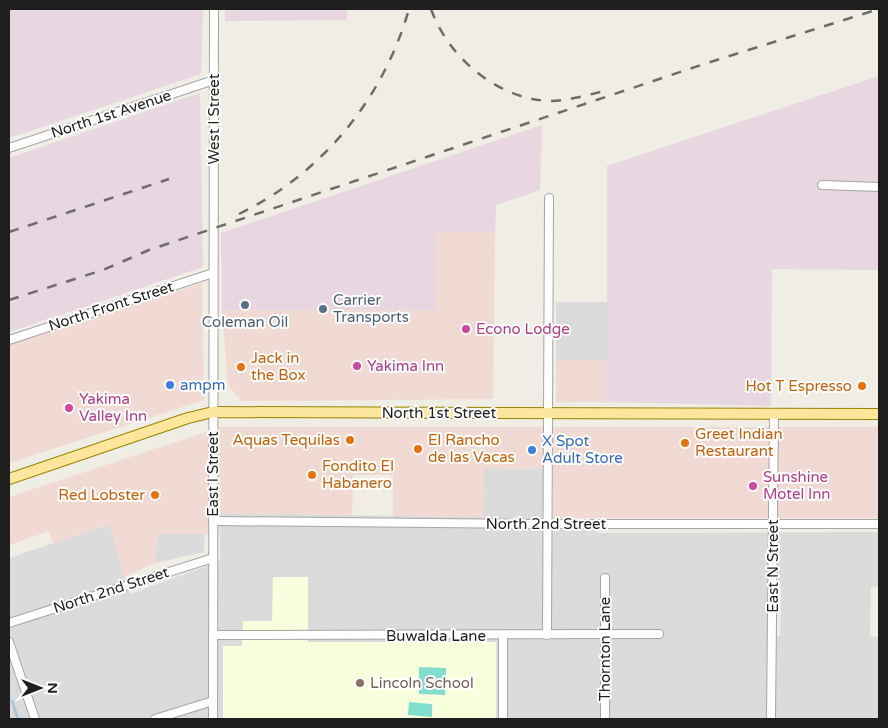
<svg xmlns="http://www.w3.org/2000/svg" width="888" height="728" font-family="'Varela Round',sans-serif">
<rect width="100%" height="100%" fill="#efede4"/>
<!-- residential -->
<g fill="#dcdbdb" fill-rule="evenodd">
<rect x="556" y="302" width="51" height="58"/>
<path d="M484,468L544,469V518L595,519L597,533L879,532V586L871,587L870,636L879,637V719H9V558L110,524L130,594L220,561V513L482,517ZM767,586H781L780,636H767Z"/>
<polygon points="157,534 205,534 204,552 155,563"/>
</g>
<!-- commercial -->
<g fill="#f0dad3">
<polygon points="437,232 495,232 493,399 241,401 228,385 222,310 435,310"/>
<polygon points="202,283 204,400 9,463 9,345"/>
<rect x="556" y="360" width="51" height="42"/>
<polygon points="221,427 879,427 879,518 553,518 553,469 484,468 483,517 393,516 393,475 353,475 352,515 221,513 220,534 157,534 155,563 124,577 109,524 53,543 49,531 9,545 9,497"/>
</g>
<!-- industrial -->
<g fill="#e8d6e1">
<polygon points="9,9 203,9 201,74 9,138"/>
<polygon points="225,9 347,9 347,20 225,21"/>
<polygon points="879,76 879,270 772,269 771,406 607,402 607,166"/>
<polygon points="200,93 203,267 9,332 9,158"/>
<polygon points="542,125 540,190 496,205 495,232 437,232 436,310 222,310 221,233"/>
</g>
<!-- education -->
<polygon fill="#f8ffdd" points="273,577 308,577 308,642 496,642 496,719 223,719 223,646 242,646 243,621 272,621"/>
<!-- pitch -->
<g fill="#81decd">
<polygon points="419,667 446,668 445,695 419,694"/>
<polygon points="409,702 432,704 432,717 408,715"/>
</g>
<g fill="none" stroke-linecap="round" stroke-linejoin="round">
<!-- stream -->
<polyline stroke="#a4c5dd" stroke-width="2.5" points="12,701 18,719"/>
<defs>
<g id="minor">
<polyline points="9,148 214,80"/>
<polyline points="822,185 879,187"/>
<polyline points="9,340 213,273"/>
<polyline points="213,521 547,524 879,524"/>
<polyline points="605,578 605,719"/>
<polyline points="9,623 213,558"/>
<polyline points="213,635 659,634"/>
<polyline points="547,635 549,198"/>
<polyline points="503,636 503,719"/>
<polyline points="9,642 35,719"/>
<polyline points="155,719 213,701"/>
<polyline points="213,719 214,9"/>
<polyline points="771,719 774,413"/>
</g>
<polyline id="major" points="9,479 188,418 213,412 879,414"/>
</defs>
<!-- minor casing -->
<use href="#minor" stroke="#a5a5a5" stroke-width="10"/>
<!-- major casing -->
<use href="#major" stroke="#988400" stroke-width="12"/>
<!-- minor -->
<use href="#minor" stroke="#fff" stroke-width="8"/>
<!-- major -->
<use href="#major" stroke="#fce59c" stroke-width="10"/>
<!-- rail -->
<g stroke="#6c6c6c" stroke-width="2.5" stroke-dasharray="10 10" stroke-linecap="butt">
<path d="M431,9C448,57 496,98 548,101C567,101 587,95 605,91"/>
<path d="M239,214C323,173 383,99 409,9"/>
<polyline points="9,232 169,179"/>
<polyline points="9,290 10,290"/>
<polyline points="9,300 103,270 149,250 704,64 879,9"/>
</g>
</g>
<!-- markers -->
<g fill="#5c6f8a" stroke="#fff" stroke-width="2">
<circle cx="245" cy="305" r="5"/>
<circle cx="323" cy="309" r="5"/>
</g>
<g fill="#d1479c" stroke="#fff" stroke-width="2">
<circle cx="466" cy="329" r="5"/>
<circle cx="357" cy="366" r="5"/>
<circle cx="69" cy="408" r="5"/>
<circle cx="753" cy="486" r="5"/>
</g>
<g fill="#e8710a" stroke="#fff" stroke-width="2">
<circle cx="241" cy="367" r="5"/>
<circle cx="862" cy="386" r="5"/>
<circle cx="350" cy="440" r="5"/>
<circle cx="685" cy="443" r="5"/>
<circle cx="418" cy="449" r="5"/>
<circle cx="312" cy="475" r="5"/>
<circle cx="155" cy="495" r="5"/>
</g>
<g fill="#3f7fe0" stroke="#fff" stroke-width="2">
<circle cx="170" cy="385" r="5"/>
<circle cx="532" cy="450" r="5"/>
</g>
<circle fill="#8d6e63" stroke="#fff" stroke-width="2" cx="360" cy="683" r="5"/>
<g text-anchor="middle" stroke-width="4" stroke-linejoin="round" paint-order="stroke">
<!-- street labels -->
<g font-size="15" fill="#1e1e1e" stroke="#fff">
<text transform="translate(111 114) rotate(-18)" y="5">North 1st Avenue</text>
<text transform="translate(214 119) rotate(-90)" y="5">West I Street</text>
<text transform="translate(111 306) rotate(-18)" y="5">North Front Street</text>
<text x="439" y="418">North 1st Street</text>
<text transform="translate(213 474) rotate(-90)" y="5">East I Street</text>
<text x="546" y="529">North 2nd Street</text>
<text transform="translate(773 566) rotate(-90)" y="5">East N Street</text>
<text transform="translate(111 590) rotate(-18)" y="5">North 2nd Street</text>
<text x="436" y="641">Buwalda Lane</text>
<text transform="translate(605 649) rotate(-90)" y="5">Thornton Lane</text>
</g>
<!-- service labels -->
<g font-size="15" fill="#4e5e75" stroke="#fff" text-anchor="start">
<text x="333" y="305">Carrier<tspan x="333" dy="17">Transports</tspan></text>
<text x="245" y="327" text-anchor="middle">Coleman Oil</text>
</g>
<!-- hotel labels -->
<g font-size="15" fill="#b23c85" stroke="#fff" text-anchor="start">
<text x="476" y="334">Econo Lodge</text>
<text x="367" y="371">Yakima Inn</text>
<text x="79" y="404">Yakima<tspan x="79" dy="17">Valley Inn</tspan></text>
<text x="763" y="482">Sunshine<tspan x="763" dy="17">Motel Inn</tspan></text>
</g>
<!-- food labels -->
<g font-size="15" fill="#c56008" stroke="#fff" text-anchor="start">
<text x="251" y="363">Jack in<tspan x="251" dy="17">the Box</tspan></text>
<text x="852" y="391" text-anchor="end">Hot T Espresso</text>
<text x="695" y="439">Greet Indian<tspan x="695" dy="17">Restaurant</tspan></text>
<text x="340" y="445" text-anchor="end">Aquas Tequilas</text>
<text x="428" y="445">El Rancho<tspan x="428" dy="17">de las Vacas</tspan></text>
<text x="322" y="471">Fondito El<tspan x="322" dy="17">Habanero</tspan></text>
<text x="145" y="500" text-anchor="end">Red Lobster</text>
</g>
<!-- shop labels -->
<g font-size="15" fill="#366cbe" stroke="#fff" text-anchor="start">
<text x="180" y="390">ampm</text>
<text x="542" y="446">X Spot<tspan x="542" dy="17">Adult Store</tspan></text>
</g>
<!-- education labels -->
<g font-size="15" fill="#785e54" stroke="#fff" text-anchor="start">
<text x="370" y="688">Lincoln School</text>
</g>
</g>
<!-- border -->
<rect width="888" height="728" fill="none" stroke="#1e1e1e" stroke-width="20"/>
<!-- north arrow -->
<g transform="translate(40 688) rotate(90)" stroke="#ffffff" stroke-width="4" paint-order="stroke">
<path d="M0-4L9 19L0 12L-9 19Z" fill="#1e1e1e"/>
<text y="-8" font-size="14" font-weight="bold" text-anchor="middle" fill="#1e1e1e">N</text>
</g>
</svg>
